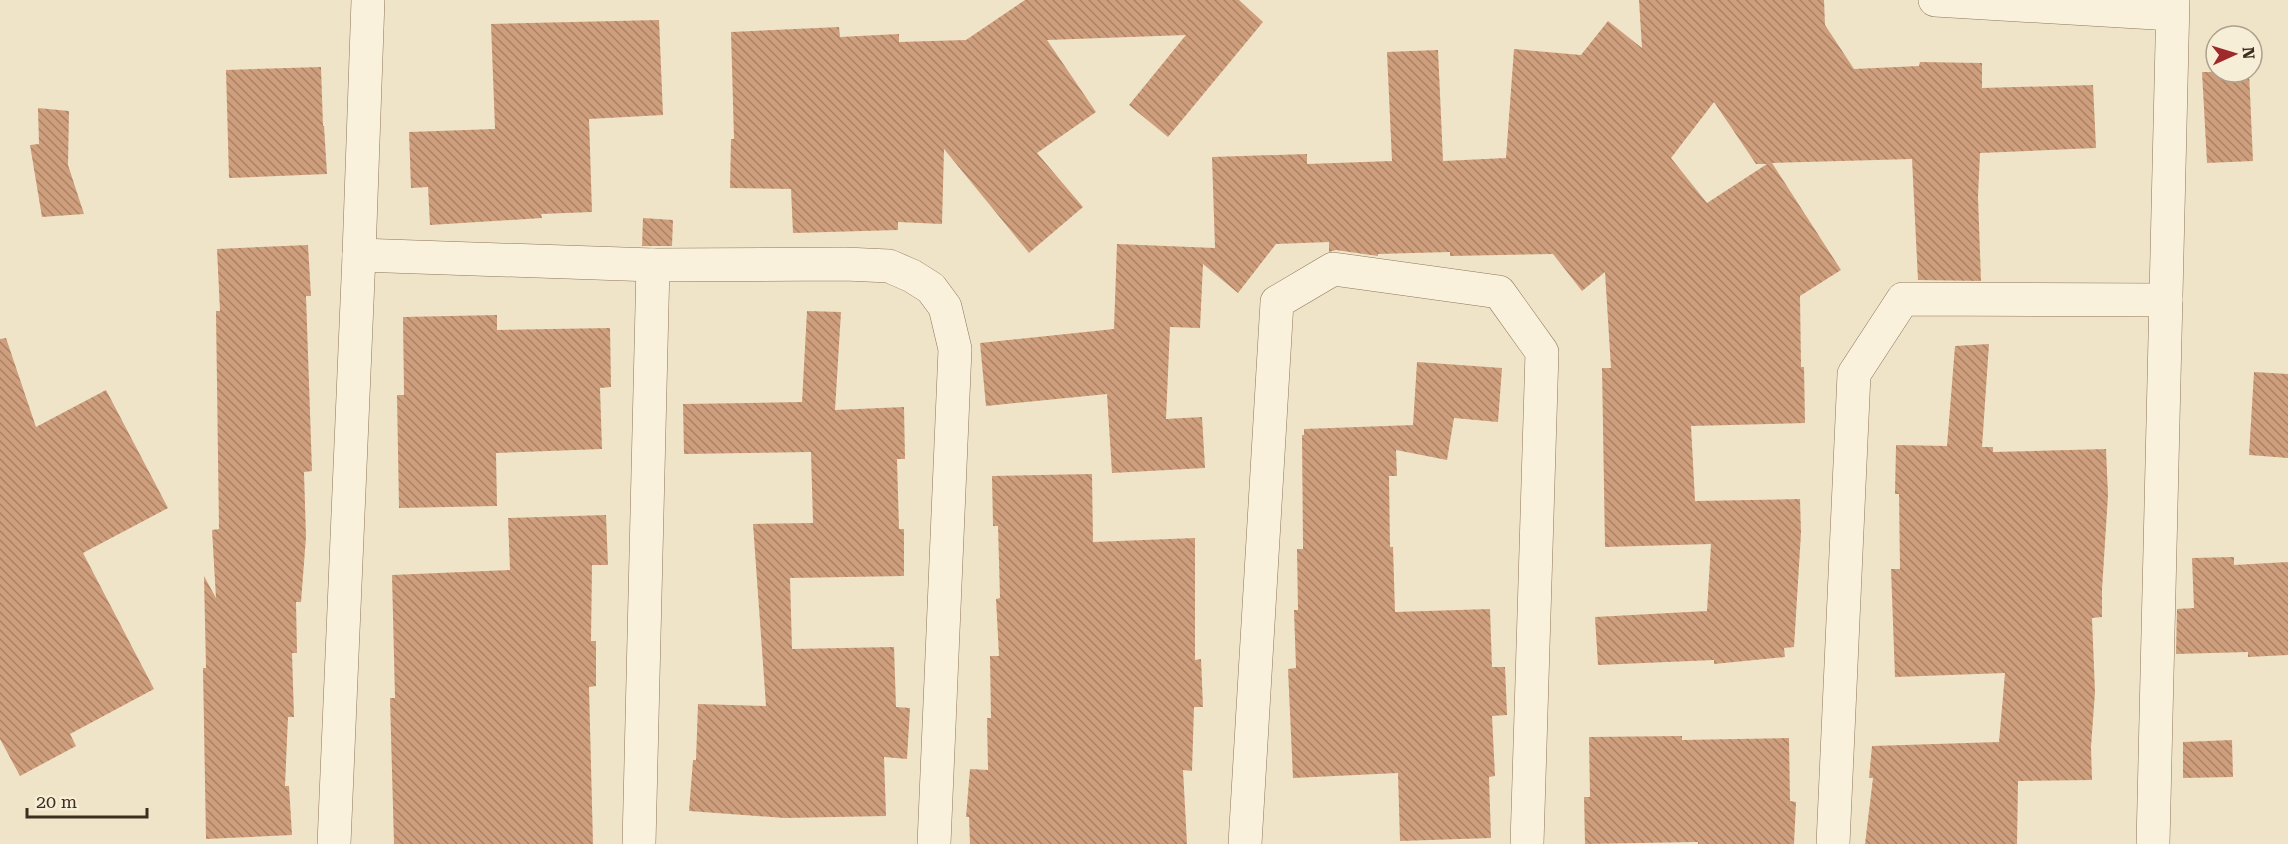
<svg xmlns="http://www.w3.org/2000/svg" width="2288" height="844" font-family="'Roboto Serif',serif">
<defs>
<pattern id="building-back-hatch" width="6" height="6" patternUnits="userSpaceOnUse" patternTransform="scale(1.5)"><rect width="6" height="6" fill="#cf9f7d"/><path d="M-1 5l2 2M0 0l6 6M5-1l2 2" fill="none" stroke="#a98266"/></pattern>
</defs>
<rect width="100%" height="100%" fill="#f0e4c8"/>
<!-- building -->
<g fill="url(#building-back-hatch)" fill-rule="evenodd">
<polygon points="1025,0 1239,0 1263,22 1168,137 1129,105 1186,35 1047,40 1096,112 1037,153 1083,207 1029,253 944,149 942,224 898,222 898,230 793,233 791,189 730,188 731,139 734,139 731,32 839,27 840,37 899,34 899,42 966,40"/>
<path d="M1639,0H1824L1825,25L1854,69L1919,66L1920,62L1982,63V88L2093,85L2096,148L1980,153L1978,197L1981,281L1918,280L1912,159L1772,163L1841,270L1800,296L1801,367H1804L1805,423L1691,426L1695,501L1800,499L1801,533L1794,647L1784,648L1785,657L1714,664V660L1598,665L1595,617L1707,611L1711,544L1605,547L1602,368H1611L1605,272L1582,291L1553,254L1450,256V252L1378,254V256L1336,250L1329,252V242L1276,244L1238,293L1203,264L1200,328L1170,327L1166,419L1202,417L1205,468L1112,473L1107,394L986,406L980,343L1114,329L1117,244L1215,248L1212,157L1307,154V164L1392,161L1387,52L1438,50L1443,161L1506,158L1514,49L1581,55L1608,21L1642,48ZM1714,102L1756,164H1767L1707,203L1671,158Z"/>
<polygon points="659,20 663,115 589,119 592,212 541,214 542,218 430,225 428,187 411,188 409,132 495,129 491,24"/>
<polygon points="321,67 323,126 324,126 327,174 229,178 226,70"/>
<polygon points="2202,72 2249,72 2253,161 2207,163"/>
<polygon points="38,108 69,111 68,165 84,214 42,217 30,145 39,144"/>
<polygon points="643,218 673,220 672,246 642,246"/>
<polygon points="308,245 311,296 306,296 312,471 304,472 306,537 301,602 296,602 297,653 292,653 294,717 288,717 285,786 289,786 292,835 206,839 203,668 206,668 204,576 216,598 212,530 219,529 216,311 220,311 217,249"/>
<polygon points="807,311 841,312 835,410 904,407 905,459 897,459 899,529 904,529 904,576 790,578 792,649 894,647 896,707 910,708 907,759 884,757 886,816 785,818 689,811 693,760 696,760 698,704 766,706 753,524 813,523 811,452 684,454 683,404 802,402"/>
<polygon points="497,315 497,330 610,328 611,387 600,388 602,449 496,453 497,506 399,508 397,395 404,395 403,317"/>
<polygon points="6,338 36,427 106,390 168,508 83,553 154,689 70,734 76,746 20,776 0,739 0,339"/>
<polygon points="1989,344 1982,447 1993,447 1993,452 2106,449 2108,495 2102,590 2102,617 2092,618 2095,692 2091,747 2092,780 2018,781 2017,844 1865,844 1873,778 1869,778 1872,746 1999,742 2005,673 1895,677 1891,569 1900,569 1899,494 1895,494 1896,445 1947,446 1955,346"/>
<polygon points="1417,362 1502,368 1498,422 1454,418 1447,460 1396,450 1397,476 1389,476 1390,547 1393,547 1395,612 1490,609 1492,667 1505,667 1507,715 1492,716 1495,776 1489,777 1491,838 1400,841 1398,773 1293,778 1288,669 1296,668 1294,610 1298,610 1297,549 1303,549 1302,435 1304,435 1304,429 1413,425"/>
<polygon points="2254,372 2288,374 2288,458 2249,455"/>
<polygon points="1092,474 1093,542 1195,538 1195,660 1201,659 1203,707 1194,707 1192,771 1183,770 1187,844 970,844 969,817 966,817 970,769 988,770 987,718 991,718 990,656 999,656 996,599 1000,598 998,526 993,526 992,476"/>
<polygon points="606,515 608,565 592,565 591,641 596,641 596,686 589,687 593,844 394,844 390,698 395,698 392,575 510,570 508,518"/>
<polygon points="2234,557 2234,565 2288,562 2288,655 2248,657 2248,652 2176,654 2177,609 2194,608 2192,558"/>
<polygon points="1682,736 1682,740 1789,738 1790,801 1796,802 1794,844 1698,844 1698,842 1585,844 1584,797 1590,797 1589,737"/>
<polygon points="2232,740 2233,777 2183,778 2183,742"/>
</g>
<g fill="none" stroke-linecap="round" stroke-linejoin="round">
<defs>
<g id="minor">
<polyline points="1935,0 2172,14"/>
<polyline points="359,255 653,265 845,264 889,266 912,276 931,288 945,307 955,349 934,844"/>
<polyline points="334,844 359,255 368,0"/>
<polyline points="639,844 653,265"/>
<polyline points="1245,844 1277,302 1333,269 1499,292 1542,352 1527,844"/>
<polyline points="1833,844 1854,374 1903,299 2166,300"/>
<polyline points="2153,844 2173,0"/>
</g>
</defs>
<!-- minor casing -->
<use href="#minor" stroke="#8d765c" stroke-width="34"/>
<!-- minor -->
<use href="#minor" stroke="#faf1dc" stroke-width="33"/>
</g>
<!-- north arrow -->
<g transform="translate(2234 54) rotate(86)"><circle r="28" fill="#f7eed8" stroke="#ada18e" stroke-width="1.5"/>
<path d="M0-4.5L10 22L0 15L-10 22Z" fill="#9e2a2b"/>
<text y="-9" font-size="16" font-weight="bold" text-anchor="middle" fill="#3d2e20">N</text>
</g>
<!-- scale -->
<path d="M27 808v9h120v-9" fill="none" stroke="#3d2e20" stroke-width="3"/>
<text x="36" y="808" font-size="18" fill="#3d2e20" stroke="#f7eed8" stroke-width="4.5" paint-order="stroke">20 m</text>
</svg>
